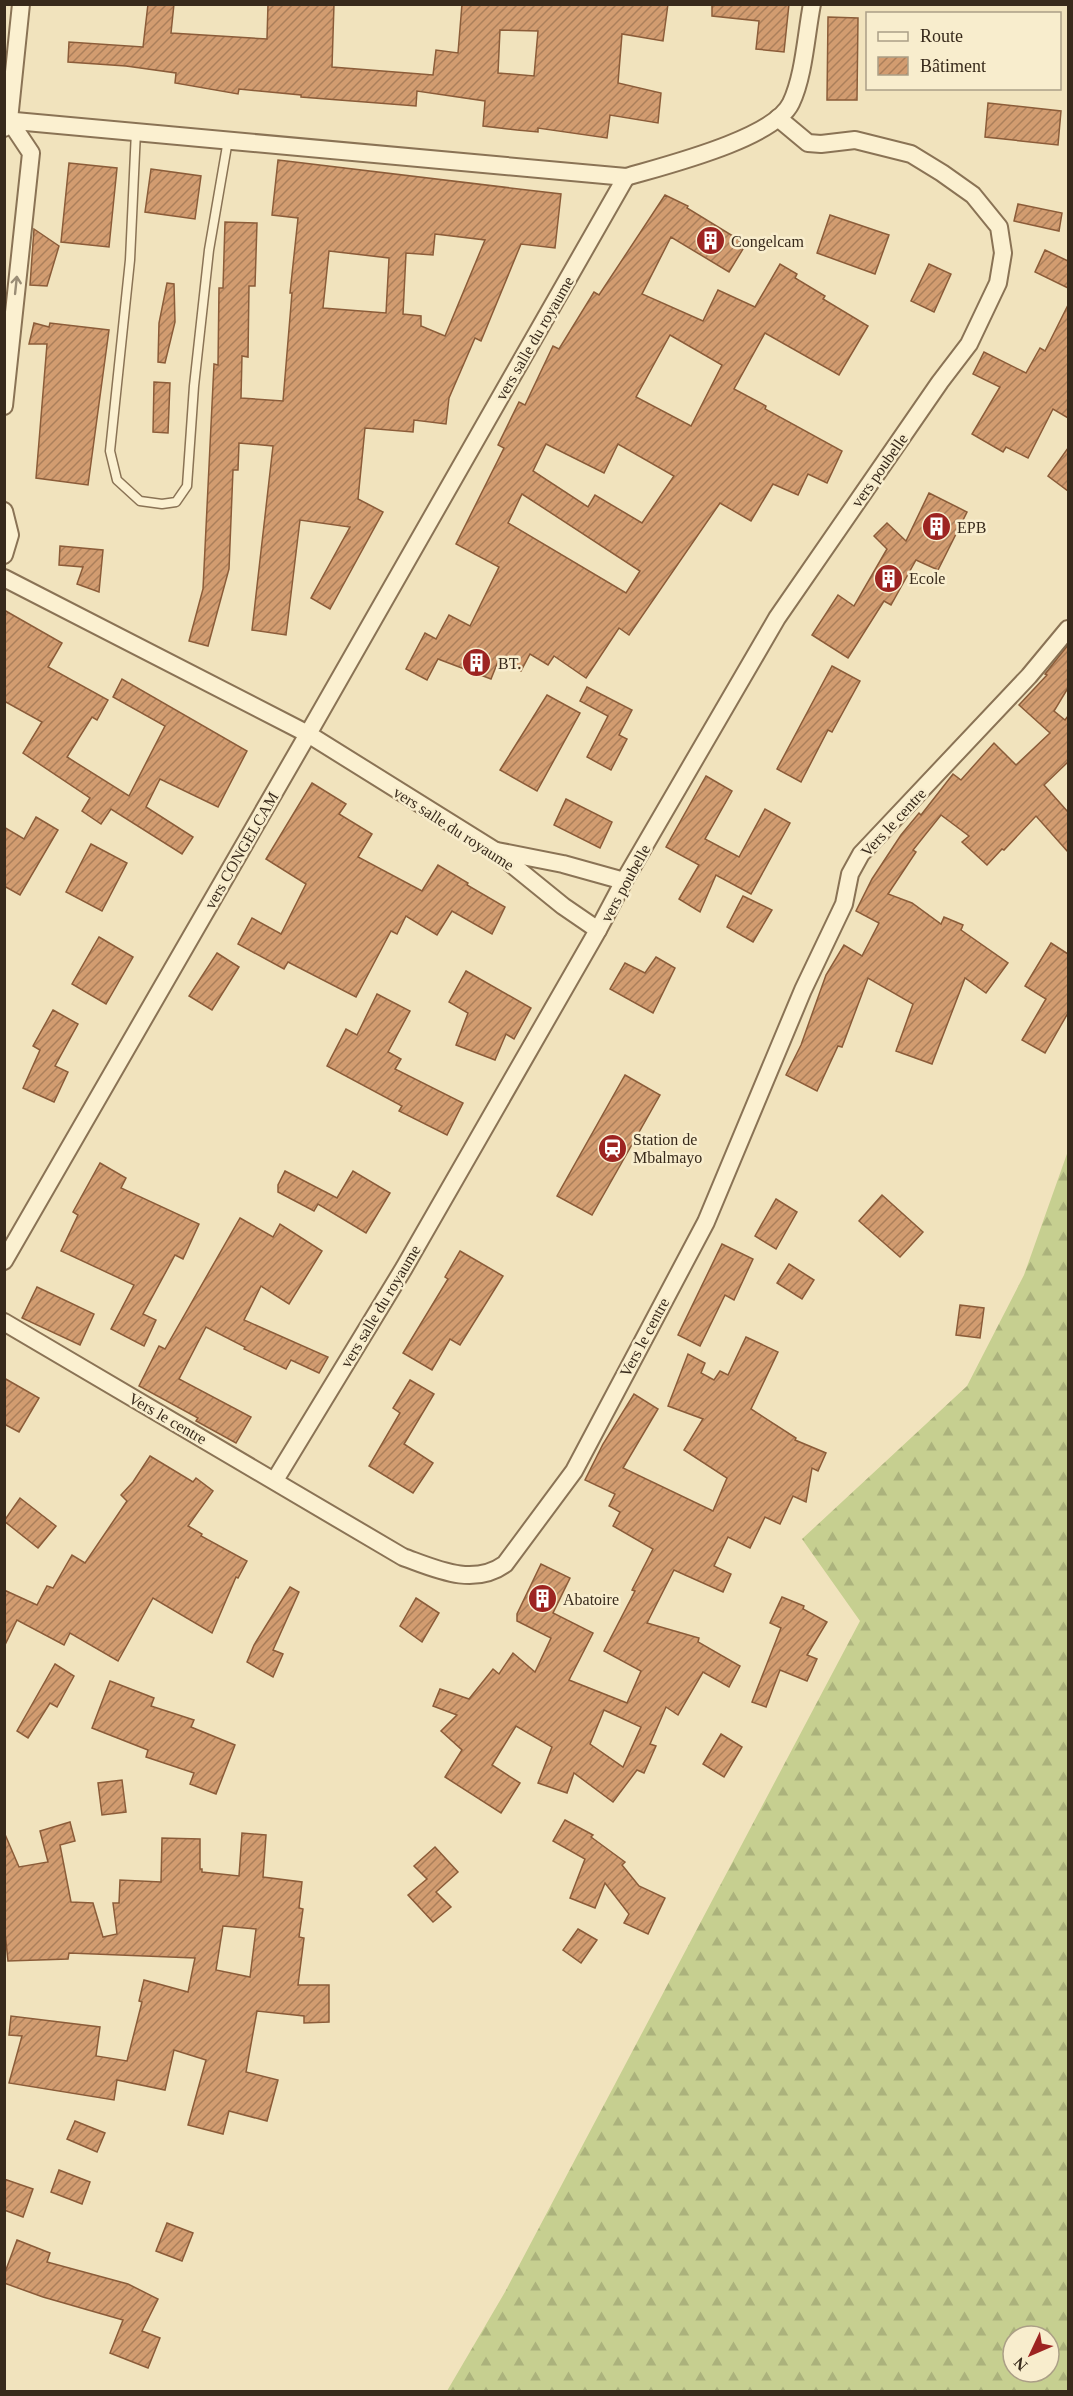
<svg xmlns="http://www.w3.org/2000/svg" width="1073" height="2396" font-family="Georgia,serif">
<defs>
<pattern id="forest-firs" width="22" height="20" patternUnits="userSpaceOnUse" patternTransform="scale(1.5)"><rect width="22" height="20" fill="#c6cf90"/><path d="M5 1l3.5 6h-7zM16 11l3.5 6h-7z" fill="#abb27c"/></pattern>
<pattern id="building-hatch" width="6" height="6" patternUnits="userSpaceOnUse" patternTransform="scale(1.5)"><rect width="6" height="6" fill="#d29c70"/><path d="M-1 1l2-2M0 6l6-6M5 7l2-2" fill="none" stroke="#ab7f5b"/></pattern>
</defs>
<rect width="100%" height="100%" fill="#f1e3bd"/>
<!-- forest -->
<path fill="url(#forest-firs)" fill-rule="evenodd" d="M1068,1151V2391H447L505,2292L860,1621L802,1539L967,1386L1024,1275ZM1013,2336H1049V2372H1013Z"/>
<!-- building -->
<g fill="url(#building-hatch)" stroke="#8b5c39" stroke-width="1.5" fill-rule="evenodd">
<path d="M148,4H174L171,33L267,39L268,4H334L332,67L433,75L436,50L458,53L462,4H668L663,41L622,34L618,83L661,93L658,123L610,115L607,138L538,128V132L517,130L483,126L485,101L417,91L416,106L301,97V95L239,89L238,94L175,83L176,73L126,66L68,62L69,42L143,47ZM500,30L538,31L534,76L498,73Z"/>
<polygon points="712,4 789,4 784,52 756,49 759,21 712,16"/>
<polygon points="828,17 858,18 857,100 827,100"/>
<polygon points="988,103 1061,111 1058,145 985,137"/>
<path d="M278,160L561,194L555,248L521,244L481,341L475,338L449,398L446,424L414,420L413,432L365,428L358,499L383,512L330,609L311,598L350,527L300,520L286,635L252,630L273,446L239,443L238,470H233L229,569L208,646L189,641L203,589L214,364L218,365L219,288H223L225,222L257,223L255,286H249L248,357L242,356L241,398L283,401L292,293H290L298,218L272,215ZM435,234L485,240L445,336L421,326V316L403,314L406,253L433,255ZM329,251L389,258L386,313L323,308Z"/>
<polygon points="69,163 117,168 109,247 61,242"/>
<polygon points="151,169 201,176 195,219 145,212"/>
<path d="M665,195L688,206L687,208L746,244L729,272L671,237L642,294L703,321L718,290L755,307L780,264L797,274L795,278L825,296L823,299L868,326L839,375L765,333L734,389L766,406L765,409L842,451L827,483L808,474L798,495L773,484L751,521L720,503L629,635L619,628L586,678L554,656L548,665L530,654L521,671L499,659L491,679L438,659L427,680L406,669L425,633L436,639L449,615L470,626L499,567L456,544L504,448L498,445L519,402L525,405L553,346L559,349L594,292L599,295ZM670,335L722,365L691,426L636,397ZM546,444L604,473L618,444L674,476L642,523L595,495L588,507L533,471ZM522,494L640,571L626,593L508,523Z"/>
<polygon points="1018,204 1062,213 1059,231 1014,221"/>
<polygon points="830,215 889,235 875,274 817,253"/>
<polygon points="34,229 59,246 47,286 30,285"/>
<polygon points="1045,250 1068,261 1068,288 1035,272"/>
<polygon points="929,264 951,274 934,312 911,301"/>
<polygon points="167,283 174,284 175,322 165,363 158,362 159,323"/>
<polygon points="1068,305 1068,418 1053,409 1028,458 1006,447 1003,452 972,434 1000,387 973,374 984,352 1026,373 1040,348 1045,351"/>
<polygon points="34,323 49,327 50,323 109,330 88,485 36,478 47,344 29,344"/>
<polygon points="154,382 170,383 168,433 153,432"/>
<polygon points="1068,448 1068,491 1048,476"/>
<polygon points="929,493 967,512 938,570 916,560 891,605 884,601 848,658 812,635 838,595 854,606 887,549 874,536 887,523 906,541"/>
<polygon points="60,546 103,550 99,592 77,584 83,567 59,565"/>
<polygon points="4,610 62,643 48,667 108,700 97,720 92,717 67,757 129,796 165,726 113,697 122,679 247,751 218,807 160,779 146,807 193,837 182,854 111,809 101,824 82,811 90,798 23,753 42,722 4,701"/>
<polygon points="1068,645 1068,688 1054,711 1065,720 1068,716 1068,762 1044,785 1068,812 1068,852 1036,816 1004,850 1002,849 987,865 962,842 969,836 941,815 913,850 916,852 888,894 912,903 941,924 944,917 963,925 961,930 1008,963 986,993 965,978 932,1064 896,1051 913,1004 868,978 842,1047 838,1046 817,1091 786,1075 801,1045 826,975 844,945 862,956 879,923 856,911 872,879 901,835 919,813 921,815 953,774 961,780 994,743 1016,765 1050,733 1019,705 1047,675 1045,674"/>
<polygon points="832,666 860,681 832,732 828,730 801,782 777,769"/>
<polygon points="587,687 632,710 619,735 627,739 611,770 587,757 608,716 580,701"/>
<polygon points="547,695 580,713 537,791 500,770"/>
<polygon points="706,776 732,791 705,839 739,857 765,809 790,823 751,894 716,875 700,912 679,899 699,865 666,847"/>
<polygon points="312,783 346,804 339,814 372,834 358,857 422,891 438,865 468,883 467,885 505,907 492,934 452,911 437,935 406,916 397,934 391,931 356,997 288,962 284,969 238,944 252,918 281,934 306,884 266,859"/>
<polygon points="566,799 612,822 600,848 554,825"/>
<polygon points="36,817 58,830 20,895 4,886 4,827 24,839"/>
<polygon points="91,844 127,863 102,911 66,892"/>
<polygon points="743,896 772,910 753,942 727,927"/>
<polygon points="99,937 133,957 106,1004 72,984"/>
<polygon points="1051,943 1068,954 1068,1013 1045,1053 1022,1040 1046,999 1025,986"/>
<polygon points="217,953 239,967 212,1010 189,996"/>
<polygon points="656,957 675,968 653,1013 610,989 625,963 645,973"/>
<polygon points="466,971 531,1008 514,1039 506,1034 495,1060 456,1045 468,1013 449,1002"/>
<polygon points="377,994 410,1011 388,1052 401,1059 395,1069 463,1103 447,1135 399,1111 402,1106 327,1066 346,1029 357,1035"/>
<polygon points="53,1010 78,1024 55,1066 68,1072 54,1102 23,1088 40,1050 33,1046"/>
<polygon points="625,1075 660,1095 592,1215 557,1196"/>
<polygon points="100,1163 126,1178 121,1188 199,1224 183,1259 175,1255 143,1314 156,1320 144,1346 111,1329 134,1285 61,1251 78,1215 73,1212"/>
<polygon points="285,1171 337,1198 353,1171 390,1193 366,1233 318,1204 314,1211 278,1192 278,1185"/>
<polygon points="882,1195 923,1232 900,1257 859,1221"/>
<polygon points="776,1199 797,1212 776,1249 755,1236"/>
<polygon points="240,1218 273,1237 280,1224 322,1251 289,1304 261,1286 244,1320 328,1357 319,1373 291,1360 286,1369 244,1349 245,1347 206,1327 179,1379 251,1417 236,1443 196,1421 198,1418 139,1386 159,1346 165,1349"/>
<polygon points="722,1244 753,1259 734,1300 725,1295 700,1346 678,1335"/>
<polygon points="460,1251 503,1276 460,1345 450,1339 432,1370 403,1353 448,1279 445,1277"/>
<polygon points="789,1264 814,1280 802,1299 777,1283"/>
<polygon points="37,1287 94,1314 80,1345 22,1318"/>
<polygon points="960,1305 984,1308 980,1338 956,1335"/>
<path d="M746,1337L778,1352L751,1409L796,1438L795,1440L826,1453L818,1471L812,1468L806,1502L793,1496L780,1524L765,1517L750,1548L728,1537L714,1566L731,1574L723,1592L674,1570L647,1623L699,1638L698,1642L740,1666L729,1687L703,1672L678,1715L666,1707L650,1744L656,1746L644,1773L637,1770L613,1802L574,1773L567,1793L538,1783L552,1747L516,1726L492,1765L520,1783L501,1813L445,1777L462,1750L441,1731L457,1715L433,1706L440,1689L469,1699L493,1669L499,1674L513,1653L535,1672L551,1638L517,1621V1614L541,1564L570,1578L553,1613L593,1633L569,1680L627,1703L641,1671L604,1651L635,1591L632,1590L653,1549L613,1526L620,1512L609,1506L615,1494L585,1480L603,1444L634,1394L658,1409L623,1468L713,1511L727,1478L684,1450L703,1419L668,1406L688,1354L705,1363L701,1373L714,1380L720,1371L728,1375ZM604,1710L641,1727L623,1767L590,1744Z"/>
<polygon points="4,1378 39,1398 19,1432 4,1424"/>
<polygon points="410,1380 434,1394 404,1444 433,1463 413,1493 369,1466 400,1413 393,1408"/>
<polygon points="150,1456 193,1482 196,1478 213,1491 188,1526 202,1534 201,1536 247,1561 238,1578 236,1577 212,1633 153,1598 118,1661 70,1633 64,1645 17,1620 4,1647 4,1590 37,1605 47,1586 53,1588 72,1555 85,1563 127,1501 121,1495 133,1482"/>
<polygon points="20,1498 56,1526 38,1548 4,1521"/>
<polygon points="290,1587 299,1592 273,1650 283,1654 273,1677 247,1662 254,1645"/>
<polygon points="782,1597 804,1606 803,1609 827,1622 807,1655 817,1659 807,1681 780,1670 766,1707 752,1702 781,1628 770,1623"/>
<polygon points="416,1598 439,1613 422,1642 400,1626"/>
<polygon points="55,1664 74,1676 57,1707 50,1703 28,1738 17,1731"/>
<polygon points="110,1681 154,1698 151,1706 194,1720 191,1727 235,1745 216,1794 190,1784 194,1773 146,1757 148,1750 92,1728"/>
<polygon points="721,1734 742,1747 724,1777 703,1764"/>
<polygon points="122,1780 126,1812 102,1815 98,1783"/>
<polygon points="565,1820 593,1835 591,1837 625,1862 622,1865 639,1886 665,1898 648,1934 624,1923 629,1914 605,1883 595,1908 570,1898 585,1859 553,1841"/>
<path d="M70,1822L75,1841L60,1845L71,1902L93,1903L103,1937L117,1934L113,1903H119L120,1880L161,1882L162,1838L200,1839V1869H202V1872L239,1876L242,1833L266,1835L263,1877L302,1882L299,1908L303,1909L299,1937L304,1938L298,1985H329V2022L304,2023V2016L257,2011L246,2072L278,2080L267,2121L229,2111L223,2134L188,2125L206,2060L174,2050L165,2090L117,2080L114,2100L9,2083L22,2036L9,2035L11,2016L100,2027L96,2056L127,2061L142,2002L139,2001L144,1980L188,1992L195,1958L69,1953L68,1959L8,1961L4,1923V1832L19,1867L48,1862L40,1831ZM223,1926L256,1929L250,1977L216,1970Z"/>
<polygon points="435,1847 458,1872 436,1892 451,1907 433,1922 408,1895 427,1879 414,1866"/>
<polygon points="578,1929 597,1940 581,1963 563,1950"/>
<polygon points="75,2121 105,2133 97,2152 67,2139"/>
<polygon points="59,2170 90,2182 82,2204 51,2192"/>
<polygon points="4,2179 33,2189 23,2217 4,2210"/>
<polygon points="167,2223 193,2233 182,2261 156,2251"/>
<polygon points="17,2240 50,2253 47,2262 128,2284 158,2299 142,2331 160,2338 148,2368 110,2353 123,2320 43,2297 4,2283 4,2275"/>
</g>
<g fill="none" stroke-linecap="round" stroke-linejoin="round">
<defs>
<polyline id="service" points="136,131 130,260 110,451 117,480 140,501 162,504 176,502 187,486 194,386 209,250 228,140"/>
<g id="minor">
<path d="M4,120L626,177C663,166 774,139 791,103C804,76 806,35 812,4"/>
<polyline points="4,128 9,120 21,4"/>
<polyline points="4,406 31,153 9,120"/>
<polyline points="4,511 10,535 4,555"/>
<polyline points="4,578 308,734 4,1261"/>
<polyline points="497,851 563,864 624,881"/>
<polyline points="598,930 624,881 777,618 940,382 969,344 998,283 1003,253 999,227 973,195 942,173 911,154 855,140 821,144 808,143 778,118"/>
<path d="M4,1322L403,1557C436,1569 473,1587 505,1564L574,1471L706,1222L803,990L844,904L850,874L861,854L1029,676L1068,629"/>
<polyline points="275,1480 404,1268 598,930 563,906 494,850 308,734 626,177"/>
</g>
</defs>
<!-- service casing -->
<use href="#service" stroke="#8a7355" stroke-width="11"/>
<!-- minor casing -->
<use href="#minor" stroke="#8a7355" stroke-width="20"/>
<!-- service -->
<use href="#service" stroke="#fbf0d0" stroke-width="8"/>
<!-- minor -->
<use href="#minor" stroke="#fbf0d0" stroke-width="16"/>
</g>
<!-- one-way arrows -->
<defs><path id="oneway-shaft" d="M-6 0H5M1.5-3L5.5 0L1.5 3" fill="none" stroke-width="1.6" stroke-linecap="round" stroke-linejoin="round" transform="scale(1.5)"/></defs>
<use stroke="#9a8d76" href="#oneway-shaft" transform="translate(16 285) rotate(-84)"/>
<!-- icons -->
<defs>
<symbol id="building-disc" viewBox="-11 -11 22 22"><circle r="9.5" fill="#9d2421" stroke="#f8edcd"/><path d="M-4-6H4V6H1V3H-1V6H-4ZM-2.5-4.3h1.7v1.8h-1.7ZM.8-4.3h1.7v1.8H.8ZM-2.5-1h1.7V.8h-1.7ZM.8-1h1.7V.8H.8Z" fill="#fff"/></symbol>
<symbol id="station-disc" viewBox="-11 -11 22 22"><circle r="9.5" fill="#9d2421" stroke="#f8edcd"/><path d="M-3-6H3Q5-6 5-4V2Q5 4 3 4L4.5 6H3L1.5 4h-3L-3 6H-4.5L-3 4Q-5 4-5 2V-4Q-5-6-3-6ZM-3.5-4v3h7v-3ZM-3.5 1v1.5H-2V1ZM2 1v1.5H3.5V1Z" fill="#fff"/></symbol>
</defs>
<g fill-rule="evenodd">
<use href="#building-disc" x="694" y="224" width="33" height="33"/>
<use href="#building-disc" x="920" y="510" width="33" height="33"/>
<use href="#building-disc" x="872" y="562" width="33" height="33"/>
<use href="#building-disc" x="460" y="646" width="33" height="33"/>
<use href="#station-disc" x="596" y="1132" width="33" height="33"/>
<use href="#building-disc" x="526" y="1582" width="33" height="33"/>
</g>
<g text-anchor="middle" stroke-width="5" stroke-linejoin="round" paint-order="stroke">
<!-- poi labels -->
<g font-size="16" fill="#382a1b" stroke="#f8edcd" text-anchor="start">
<text x="731" y="247">Congelcam</text>
<text x="957" y="533">EPB</text>
<text x="909" y="584">Ecole</text>
<text x="498" y="669">BT.</text>
<text x="633" y="1145">Station de<tspan x="633" dy="18">Mbalmayo</tspan></text>
<text x="563" y="1605">Abatoire</text>
</g>
<!-- street labels -->
<g font-size="16" fill="#382a1b" stroke="#f8edcd">
<text transform="translate(534 338) rotate(-60)" y="6">vers salle du royaume</text>
<text transform="translate(879 470) rotate(-55)" y="6">vers poubelle</text>
<text transform="translate(893 822) rotate(-47)" y="6">Vers le centre</text>
<text transform="translate(454 828) rotate(33)" y="6">vers salle du royaume</text>
<text transform="translate(241 850) rotate(-60)" y="6">vers CONGELCAM</text>
<text transform="translate(625 883) rotate(-61)" y="6">vers poubelle</text>
<text transform="translate(380 1306) rotate(-59)" y="6">vers salle du royaume</text>
<text transform="translate(644 1337) rotate(-62)" y="6">Vers le centre</text>
<text transform="translate(168 1418) rotate(30)" y="6">Vers le centre</text>
</g>
</g>
<!-- border -->
<rect width="1073" height="2396" fill="none" stroke="#382a1b" stroke-width="12"/>
<!-- legend -->
<rect x="866" y="12" width="195" height="78" fill="#f8edcd" stroke="#ab9f86" stroke-width="1.5"/>
<rect x="878" y="32" width="30" height="9" fill="#fbf0d0" stroke="#ab9f86" stroke-width="1.5"/>
<text x="920" y="42" font-size="18" fill="#382a1b">Route</text>
<rect x="878" y="57" width="30" height="18" fill="url(#building-hatch)" stroke="#ab9f86" stroke-width="1.5"/>
<text x="920" y="72" font-size="18" fill="#382a1b">Bâtiment</text>
<!-- north arrow -->
<g transform="translate(1031 2354) rotate(226)"><circle r="28" fill="#f8edcd" stroke="#ab9f86" stroke-width="1.5"/>
<path d="M0-4.5L10 22L0 15L-10 22Z" fill="#9d2421"/>
<text y="-9" font-size="16" font-weight="bold" text-anchor="middle" fill="#382a1b">N</text>
</g>
</svg>
